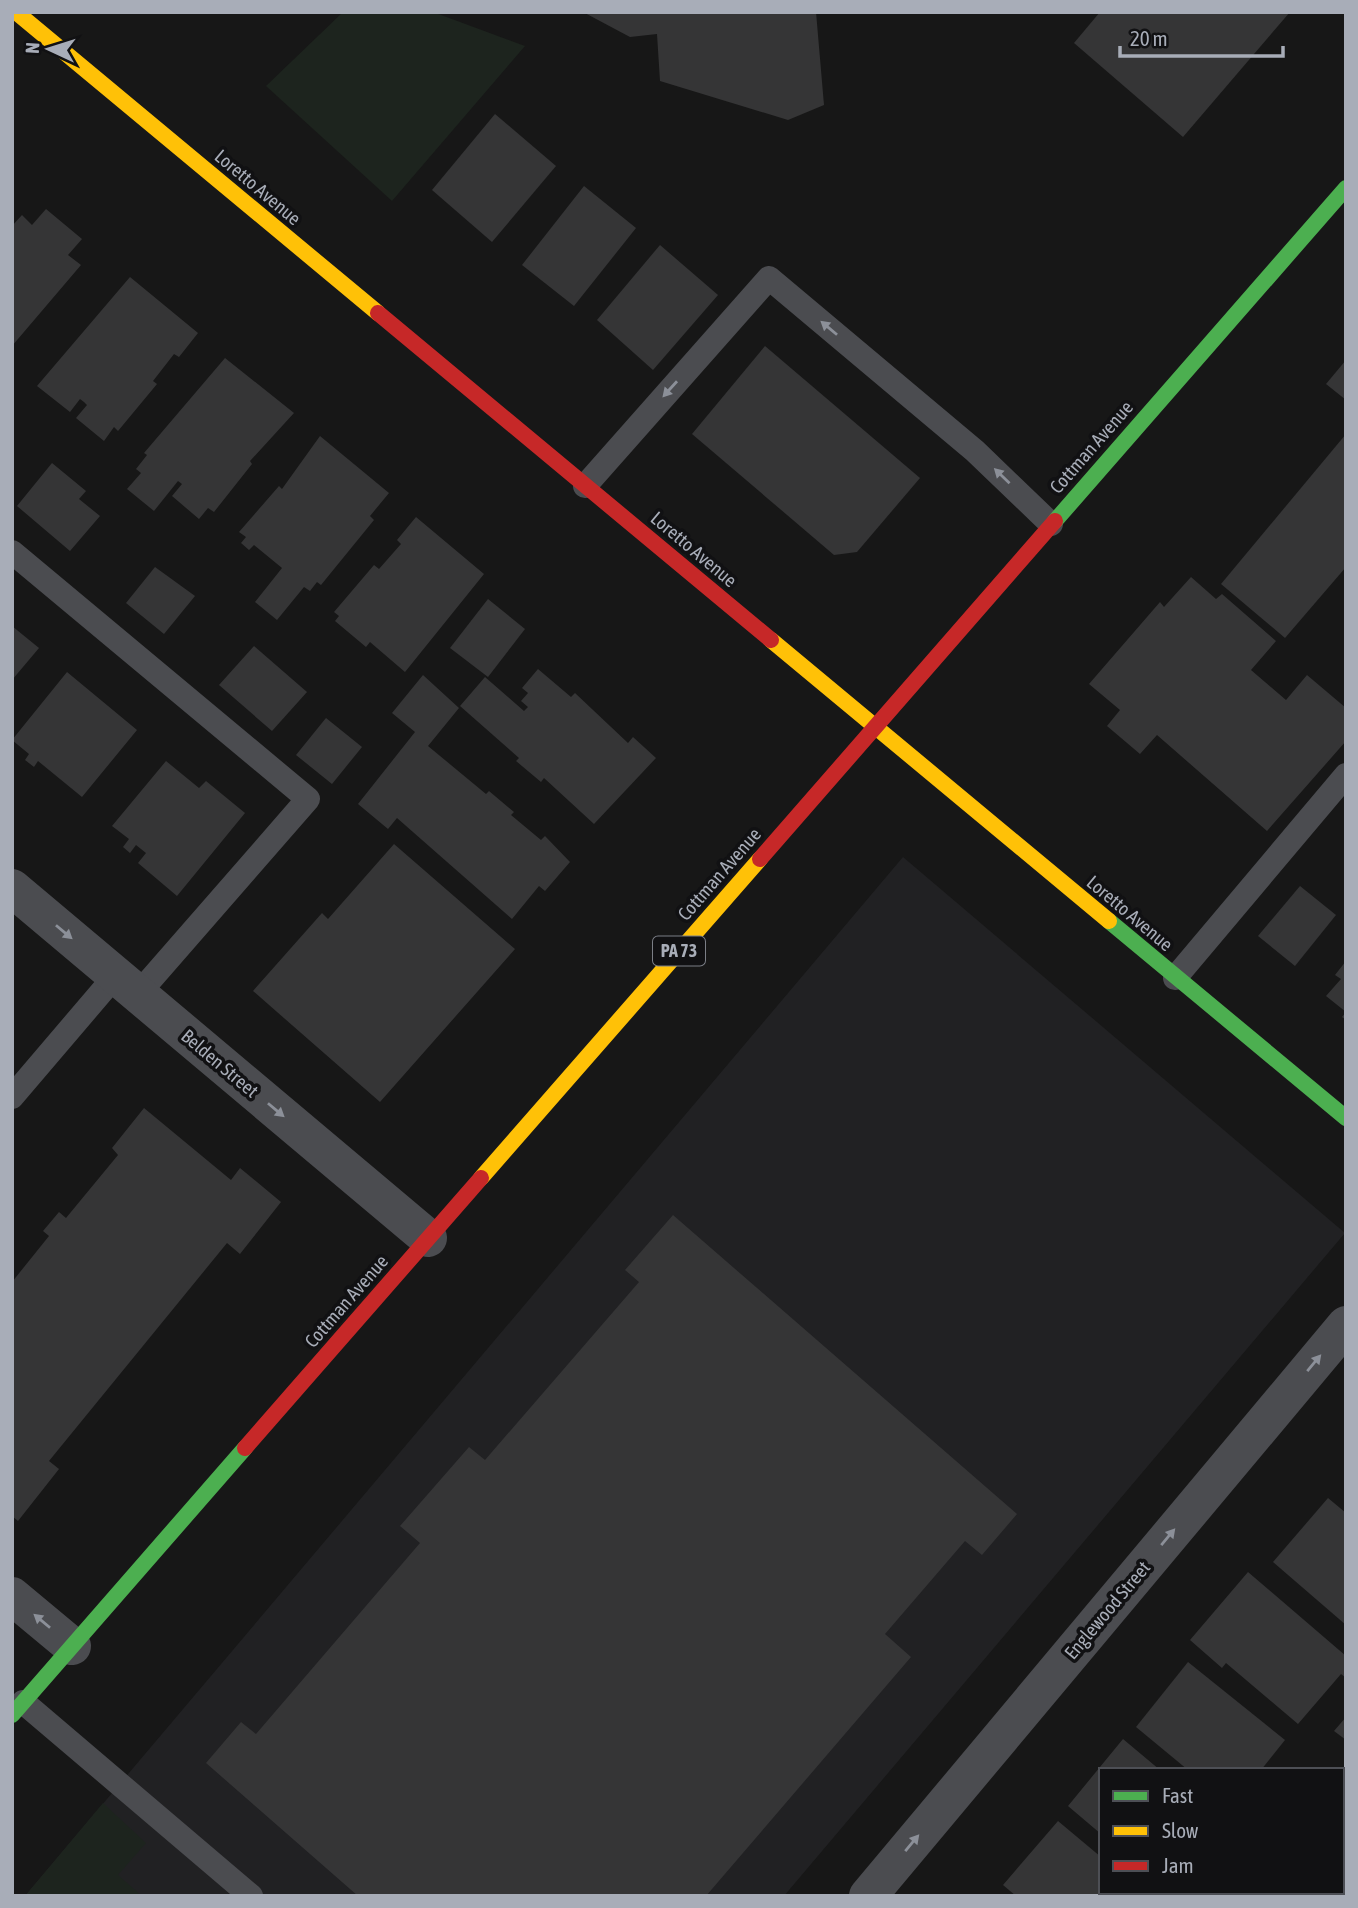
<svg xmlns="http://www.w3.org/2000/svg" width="1358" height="1908" font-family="'Asap Condensed',sans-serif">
<rect width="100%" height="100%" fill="#171717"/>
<!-- built -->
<polygon fill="#212123" points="903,857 1345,1233 784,1896 25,1896"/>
<!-- green -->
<g fill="#1d241e">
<polygon points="343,12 433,12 525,46 392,201 266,86"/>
<polygon points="103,1803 146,1843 118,1875 142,1896 25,1896"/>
</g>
<!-- building -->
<g fill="#353536">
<polygon points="583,12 816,12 824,105 788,120 660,81 657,34 630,37"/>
<polygon points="1100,12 1290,12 1183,137 1074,43"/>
<polygon points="495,114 556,166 492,242 432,190"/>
<polygon points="584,186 636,228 574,306 522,265"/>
<polygon points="46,209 82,239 68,255 81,265 12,346 12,226 22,215 32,225"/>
<polygon points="660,245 718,295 653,370 597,320"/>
<polygon points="130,277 198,333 179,357 174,354 153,381 157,384 118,431 114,427 104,441 76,418 87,405 84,402 80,399 70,412 37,386"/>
<polygon points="765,346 920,478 857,552 834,555 692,434"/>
<polygon points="225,358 294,413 250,461 252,464 214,512 208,508 199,519 172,496 182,484 178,481 154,511 127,489 141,473 136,469 147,455 144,453"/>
<polygon points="1346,360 1346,400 1326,384"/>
<polygon points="1346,434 1346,567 1285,638 1221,584"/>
<polygon points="320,436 389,493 370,516 374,520 321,585 317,582 310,591 304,587 277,620 255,602 282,568 254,545 249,550 241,543 246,537 239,532 279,486 282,489"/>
<polygon points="52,463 86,491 79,499 100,516 70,551 17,506"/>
<polygon points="416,517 484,574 405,672 370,642 366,647 335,621 339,616 334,612 374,565 379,569 401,544 397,540"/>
<polygon points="155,567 195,596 164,634 126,603"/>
<polygon points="1191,577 1216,599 1222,594 1276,641 1251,670 1286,700 1307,675 1346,708 1346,741 1267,831 1157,735 1140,754 1107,726 1120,710 1089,684 1160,602 1164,607"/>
<polygon points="488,599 525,629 488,677 450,648"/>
<polygon points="12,626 39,648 12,680"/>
<polygon points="254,646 307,692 272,731 219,685"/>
<polygon points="538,669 571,697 575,693 628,743 633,737 656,758 594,824 544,778 541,782 516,761 519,758 460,706 485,677 524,711 528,707 521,701 528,693 522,688"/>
<polygon points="67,672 137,730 82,797 38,761 34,767 25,760 29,754 12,740"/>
<polygon points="423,675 459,708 428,746 486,794 489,791 514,812 511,815 541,840 545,836 570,862 545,891 539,886 512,919 397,818 388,829 358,804 415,732 392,713"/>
<polygon points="326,718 362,747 332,784 296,755"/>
<polygon points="166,761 199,788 206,781 245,813 177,896 138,863 146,853 136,845 130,853 123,847 129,839 112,826"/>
<polygon points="394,844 515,949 380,1102 253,991 322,913 328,919"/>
<polygon points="1300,886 1336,915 1295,966 1258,936"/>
<polygon points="1346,961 1346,1020 1342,1017 1346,1012 1326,996 1341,979 1335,975"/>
<polygon points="144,1108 231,1180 240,1168 281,1202 240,1254 227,1243 49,1461 59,1469 18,1521 12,1516 12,1282 49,1236 43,1231 59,1212 66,1218 118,1155 112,1148"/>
<polygon points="673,1215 1017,1514 982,1555 965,1541 885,1634 911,1657 706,1896 358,1896 206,1763 241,1722 256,1734 420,1543 400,1526 469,1447 485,1460 639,1282 625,1270"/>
<polygon points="1328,1498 1346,1513 1346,1625 1273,1562"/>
<polygon points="1248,1572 1346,1656 1346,1678 1341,1674 1298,1724 1226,1663 1222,1668 1190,1640"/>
<polygon points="1188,1662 1285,1740 1261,1770 1188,1770 1136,1727"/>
<polygon points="1346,1717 1346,1740 1334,1731"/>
<polygon points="1123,1739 1160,1770 1101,1770 1101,1834 1068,1806"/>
<polygon points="1058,1821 1101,1857 1101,1892 1142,1892 1146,1896 1016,1896 1003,1885"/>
<polygon points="1200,1892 1258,1892 1255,1896 1204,1896"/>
</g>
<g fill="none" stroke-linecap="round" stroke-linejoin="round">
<!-- lane -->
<g stroke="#4b4c50" stroke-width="24">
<polyline points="585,486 769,278 975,451 1051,524"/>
<polyline points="12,552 308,799 138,994"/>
<polyline points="1175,978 1346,775"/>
<polyline points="12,1097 116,975"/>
<polyline points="23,1702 251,1896"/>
<polyline points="1342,1818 1346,1813"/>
<polyline points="1277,1896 1280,1892"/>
</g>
<!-- street -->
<g stroke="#4b4c50" stroke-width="38">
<polyline points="12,888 428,1238"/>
<polyline points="12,1596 72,1646"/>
<polyline points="868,1896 1346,1325"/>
</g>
<!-- fast -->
<g stroke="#4caf50" stroke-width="16">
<polyline points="1055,521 1346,188"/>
<polyline points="1109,921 1346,1118"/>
<polyline points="12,1715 245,1448"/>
</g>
<!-- slow -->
<g stroke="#ffc107" stroke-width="16">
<polyline points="16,12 378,313"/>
<polyline points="771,640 1109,921"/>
<polyline points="481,1178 760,859"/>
</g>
<!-- jam -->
<g stroke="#c62828" stroke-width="16">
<polyline points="378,313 771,640"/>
<polyline points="760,859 1055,521"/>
<polyline points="245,1448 481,1178"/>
</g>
</g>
<!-- one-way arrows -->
<defs><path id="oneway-solid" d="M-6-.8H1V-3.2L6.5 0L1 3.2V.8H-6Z" transform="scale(1.75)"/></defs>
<g fill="#8c9099">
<use href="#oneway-solid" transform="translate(829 328) rotate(-140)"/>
<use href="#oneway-solid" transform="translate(670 389) rotate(132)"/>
<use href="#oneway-solid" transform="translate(1002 476) rotate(-136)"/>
<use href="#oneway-solid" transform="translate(64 932) rotate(40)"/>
<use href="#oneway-solid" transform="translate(276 1110) rotate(40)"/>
<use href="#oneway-solid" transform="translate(1314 1363) rotate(-50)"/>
<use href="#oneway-solid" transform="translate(1168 1537) rotate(-50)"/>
<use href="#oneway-solid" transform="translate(42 1621) rotate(-140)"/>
<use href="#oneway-solid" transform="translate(912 1843) rotate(-50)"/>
</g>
<g text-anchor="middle" stroke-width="7" stroke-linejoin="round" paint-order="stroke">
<!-- shield labels -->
<rect fill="#111113" stroke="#7b7e86" stroke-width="2" x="653" y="936.5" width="52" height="29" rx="5"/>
<g font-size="18" font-weight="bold" fill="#a8adb8">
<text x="679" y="957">PA 73</text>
</g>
<!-- street labels -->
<g font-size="19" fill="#a8adb8" stroke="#111113">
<text transform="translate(258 187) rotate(40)" y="7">Loretto Avenue</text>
<text transform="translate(1091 447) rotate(-49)" y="7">Cottman Avenue</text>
<text transform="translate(694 549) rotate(40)" y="7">Loretto Avenue</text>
<text transform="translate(719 874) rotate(-49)" y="7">Cottman Avenue</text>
<text transform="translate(1130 913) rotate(40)" y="7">Loretto Avenue</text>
<text transform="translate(220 1063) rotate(40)" y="7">Belden Street</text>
<text transform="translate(346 1301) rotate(-49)" y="7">Cottman Avenue</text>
<text transform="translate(1107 1610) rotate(-50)" y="7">Englewood Street</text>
</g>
</g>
<!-- border -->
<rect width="1358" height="1908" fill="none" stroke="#a8adb8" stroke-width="28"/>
<!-- legend -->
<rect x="1099" y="1768" width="245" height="126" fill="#111113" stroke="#4d4f55" stroke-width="2"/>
<rect x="1113" y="1791" width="35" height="10" fill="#4caf50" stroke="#4d4f55" stroke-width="2"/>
<text x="1162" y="1803" font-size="21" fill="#a8adb8">Fast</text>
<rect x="1113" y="1826" width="35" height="10" fill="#ffc107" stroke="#4d4f55" stroke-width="2"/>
<text x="1162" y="1838" font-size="21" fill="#a8adb8">Slow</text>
<rect x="1113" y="1861" width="35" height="10" fill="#c62828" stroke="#4d4f55" stroke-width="2"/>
<text x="1162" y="1873" font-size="21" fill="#a8adb8">Jam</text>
<!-- north arrow -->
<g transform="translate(49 49) rotate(274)" stroke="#111113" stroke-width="5" paint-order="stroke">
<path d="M0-5L12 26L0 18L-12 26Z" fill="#a8adb8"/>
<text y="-10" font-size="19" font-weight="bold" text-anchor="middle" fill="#a8adb8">N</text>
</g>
<!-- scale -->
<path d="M1120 46v10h163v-10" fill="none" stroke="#a8adb8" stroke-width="3.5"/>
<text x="1130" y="46" font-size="21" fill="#a8adb8" stroke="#111113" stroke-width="5" paint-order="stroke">20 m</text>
</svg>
